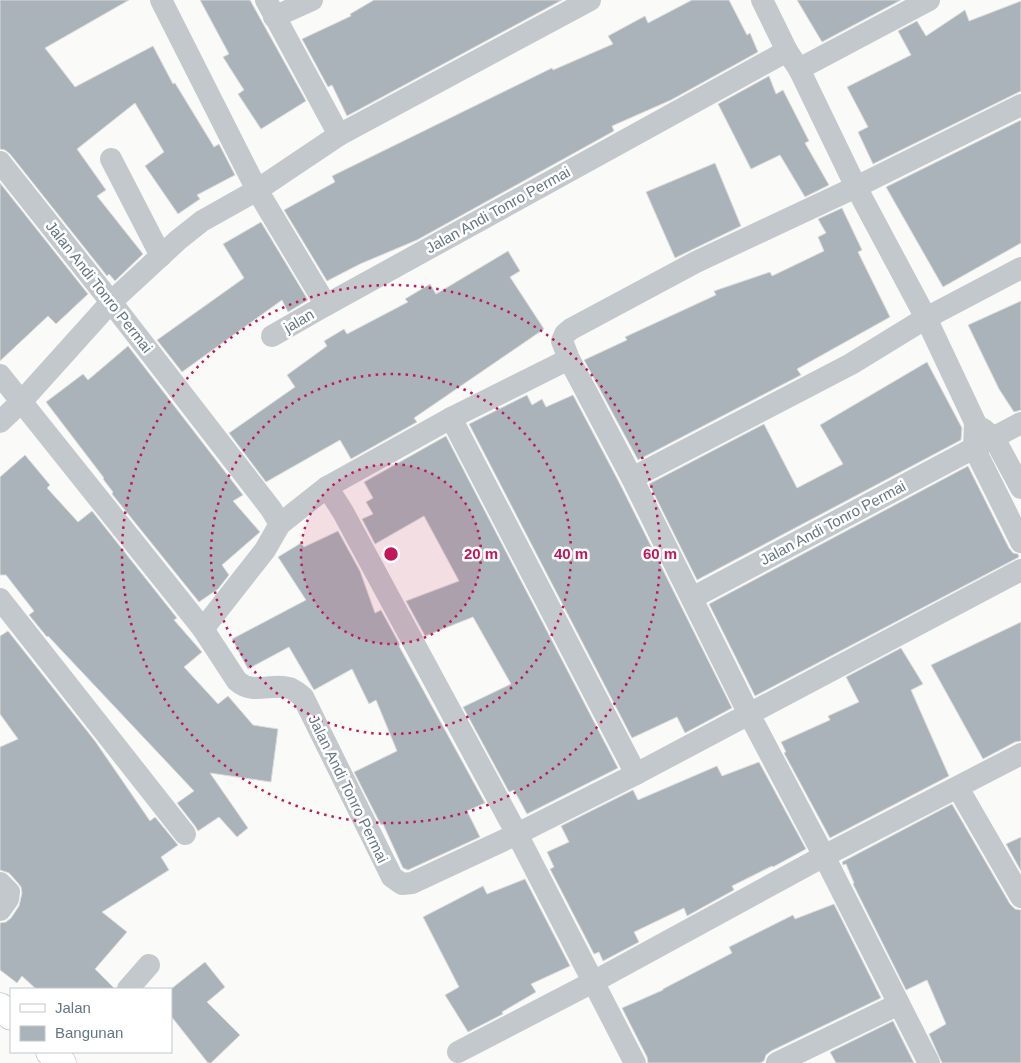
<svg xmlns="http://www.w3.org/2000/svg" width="1021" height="1063" font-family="Arial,sans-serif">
<rect width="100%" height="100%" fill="#fafaf8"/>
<!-- building -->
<g fill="#aab3b9" stroke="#dcdcda">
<polygon points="0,0 129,0 45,48 75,87 153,46 173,84 175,83 214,147 219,144 235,175 197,195 200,199 178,214 145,166 164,152 135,103 77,149 106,190 97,196 143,254 115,281 109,274 107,276 10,154 5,150 0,149"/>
<polygon points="200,0 250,0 306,101 261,129 238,94 244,90 223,57 229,54"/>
<polygon points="374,0 562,0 347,116 332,85 328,87 302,39 351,16 350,14"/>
<polygon points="692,0 729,0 747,35 750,33 758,52 671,100 612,126 614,131 417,240 360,264 327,281 284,210 335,182 332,176 552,68 553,70 613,44 608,36 645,16 648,23"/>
<polygon points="797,0 901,0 822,42"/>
<polygon points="1021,1 1021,91 873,164 858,132 868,127 847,87 911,55 898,31 917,21 926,36 965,10 969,21"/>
<polygon points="769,76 776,94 783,90 809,141 805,143 829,185 805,197 780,155 751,169 718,104"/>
<polygon points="1021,120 1021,243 943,287 886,187"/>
<polygon points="715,163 741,226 675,258 646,192"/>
<polygon points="0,183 88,294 56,324 48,316 0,361"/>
<polygon points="842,208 862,250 858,252 890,317 797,369 801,375 638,460 584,360 627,340 625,337 716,295 714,291 770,272 772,276 824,251 818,237 826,233 818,219"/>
<polygon points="261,222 308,300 288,312 282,300 182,372 157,340 244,278 223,244"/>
<polygon points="508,251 520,271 510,277 544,329 414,418 417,422 351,459 340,440 266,482 229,433 295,387 287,375 327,346 324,341 344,329 347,334 408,302 405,299 430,284 436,294"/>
<polygon points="1021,301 1021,410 1014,412 999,389 968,325"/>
<polygon points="128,346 243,495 233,501 260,532 222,565 229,575 218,589 199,602 112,494 113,492 103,479 104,478 46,402 83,374 88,380"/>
<polygon points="927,362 962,428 961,440 697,580 649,484 764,424 797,488 843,464 820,425"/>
<polygon points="527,395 532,405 542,399 546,407 573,395 620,484 732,708 685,733 677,717 632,738 469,424"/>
<polygon points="446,436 618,768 527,814 514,790 509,792 463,707 511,684 473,617 425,636 406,601 459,581 424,516 375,544 362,519 373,514 366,502 373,498 364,482"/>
<polygon points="25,455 50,485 47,488 78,522 92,511 177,618 174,620 202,652 184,667 218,704 228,696 253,725 278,729 271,782 210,773 248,828 237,837 219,817 198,831 195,826 177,803 194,791 48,636 47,637 29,615 34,611 6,575 0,575 0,477"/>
<polygon points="968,466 1009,548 1013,553 1018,554 1019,557 755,696 709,604"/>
<polygon points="338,531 360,571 375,613 381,610 400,645 399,646 485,803 467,811 480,837 408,870 403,868 383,824 381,825 354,772 397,751 376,700 369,704 352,669 314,690 289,647 248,669 232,639 306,600 278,557 301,543 304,547"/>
<polygon points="1021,622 1021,741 1015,742 983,759 931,665"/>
<polygon points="8,631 95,741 150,821 155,817 178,845 161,857 169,870 102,912 127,932 95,969 115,989 36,989 22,976 17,983 0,970 0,923 6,922 11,918 19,906 22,893 21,887 18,883 9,873 0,870 0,747 18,739 0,714 0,636"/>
<polygon points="901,648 923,684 911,690 949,776 830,838 784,753 786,752 781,742 830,720 828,716 859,702 846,677"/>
<polygon points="759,762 806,849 773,867 772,866 732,886 734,890 687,916 684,908 634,932 639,942 603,961 599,952 594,954 550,869 554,867 547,852 569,842 561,826 633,790 638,800 717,766 722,776"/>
<polygon points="952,804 1010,904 1015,909 1021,910 1021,1063 942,1063 929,1034 946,1024 927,980 906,990 853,884 854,883 846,864 843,865 842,862"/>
<polygon points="1021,837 1021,871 1006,844"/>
<polygon points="525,879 570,966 531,984 536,992 502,1012 503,1014 468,1032 445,995 459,987 423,917 483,886 487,894"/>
<polygon points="834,904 881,998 771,1051 766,1055 764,1061 760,1063 648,1063 647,1057 622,1008 663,990 663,989 732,953 729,947 793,915 795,919"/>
<polygon points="205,962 225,987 207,1002 240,1035 211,1063 208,1063 171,1016 171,989"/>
<polygon points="893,1021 914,1063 836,1063 830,1052"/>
</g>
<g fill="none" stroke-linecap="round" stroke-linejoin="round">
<defs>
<g id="secondary">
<polyline points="0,1007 11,1016"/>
<polyline points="50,1052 62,1063"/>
</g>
</defs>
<!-- secondary casing -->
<use href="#secondary" stroke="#b3babf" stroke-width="29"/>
<!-- street -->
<g stroke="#c3c8cc" stroke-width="22">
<polyline points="161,0 257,190 326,305 787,51"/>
<polyline points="266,0 339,135"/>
<polyline points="762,0 787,51 799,69 856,187 926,318 975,422 974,448 1021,542"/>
<polyline points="274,17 312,0"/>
<polyline points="799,69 929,0"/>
<polyline points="111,159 161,256"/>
<polyline points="0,162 111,302 271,509 280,524 265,550 203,629"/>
<polyline points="272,336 326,305"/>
<polyline points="569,359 451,418 327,487 343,512 517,834 636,774 749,714 632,478 569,359 562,341 565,334 571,329 696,262 856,187 1021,105"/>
<path d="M0,375L203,629L237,681C253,695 271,683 289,688C294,689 299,694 303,697L392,877L402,884L412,883L517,834L635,1063"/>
<polyline points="451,418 636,774"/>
<polyline points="0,422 21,402 111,302 178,240 202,221 257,190 339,135 590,0"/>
<polyline points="983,429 994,438 1021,488"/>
<polyline points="632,478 851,364 926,318 1021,268"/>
<polyline points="280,524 327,487"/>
<polyline points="692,598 1021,423"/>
<polyline points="0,599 185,834"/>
<polyline points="958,788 1021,897"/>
<polyline points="0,883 9,892 8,899 0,910"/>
<polyline points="128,989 149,965"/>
<polyline points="458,1052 593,982 824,856 1021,754"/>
<polyline points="777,1063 899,1004"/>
<polyline points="929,1063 824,856 749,714 1021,570"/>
</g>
<!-- secondary -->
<use href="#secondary" stroke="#fff" stroke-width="28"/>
</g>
<!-- distance rings -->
<circle cx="391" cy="554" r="90" fill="#c2185b" fill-opacity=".12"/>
<g fill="none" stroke="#c2185b" stroke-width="2.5" stroke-dasharray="2.5 5">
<circle cx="391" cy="554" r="90"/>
<circle cx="391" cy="554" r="180"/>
<circle cx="391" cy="554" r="269"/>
</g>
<g text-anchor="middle" stroke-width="5" stroke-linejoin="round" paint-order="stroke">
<!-- street labels -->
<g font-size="15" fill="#657683" stroke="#fff">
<text transform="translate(498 210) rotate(-29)" y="5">Jalan Andi Tonro Permai</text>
<text transform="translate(99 287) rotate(52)" y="5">Jalan Andi Tonro Permai</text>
<text transform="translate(299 321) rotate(-30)" y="5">jalan</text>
<text transform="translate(833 523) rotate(-28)" y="5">Jalan Andi Tonro Permai</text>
<text transform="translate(348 789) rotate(64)" y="5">Jalan Andi Tonro Permai</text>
</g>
</g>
<circle cx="391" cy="554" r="8" fill="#c2185b" stroke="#fff" stroke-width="2.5"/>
<g font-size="15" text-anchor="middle" font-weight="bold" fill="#c2185b" stroke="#fff" stroke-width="5" stroke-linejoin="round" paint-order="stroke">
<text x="481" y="559">20 m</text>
<text x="571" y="559">40 m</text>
<text x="660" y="559">60 m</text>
</g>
<!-- legend -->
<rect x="10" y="988" width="162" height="65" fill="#ffffff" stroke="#c1c8cd"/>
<rect x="20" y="1004" width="25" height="8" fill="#ffffff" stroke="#c1c8cd"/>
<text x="55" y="1013" font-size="15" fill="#657683">Jalan</text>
<rect x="20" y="1026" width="25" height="15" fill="#aab3b9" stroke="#c1c8cd"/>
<text x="55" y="1038" font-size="15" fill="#657683">Bangunan</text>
</svg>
